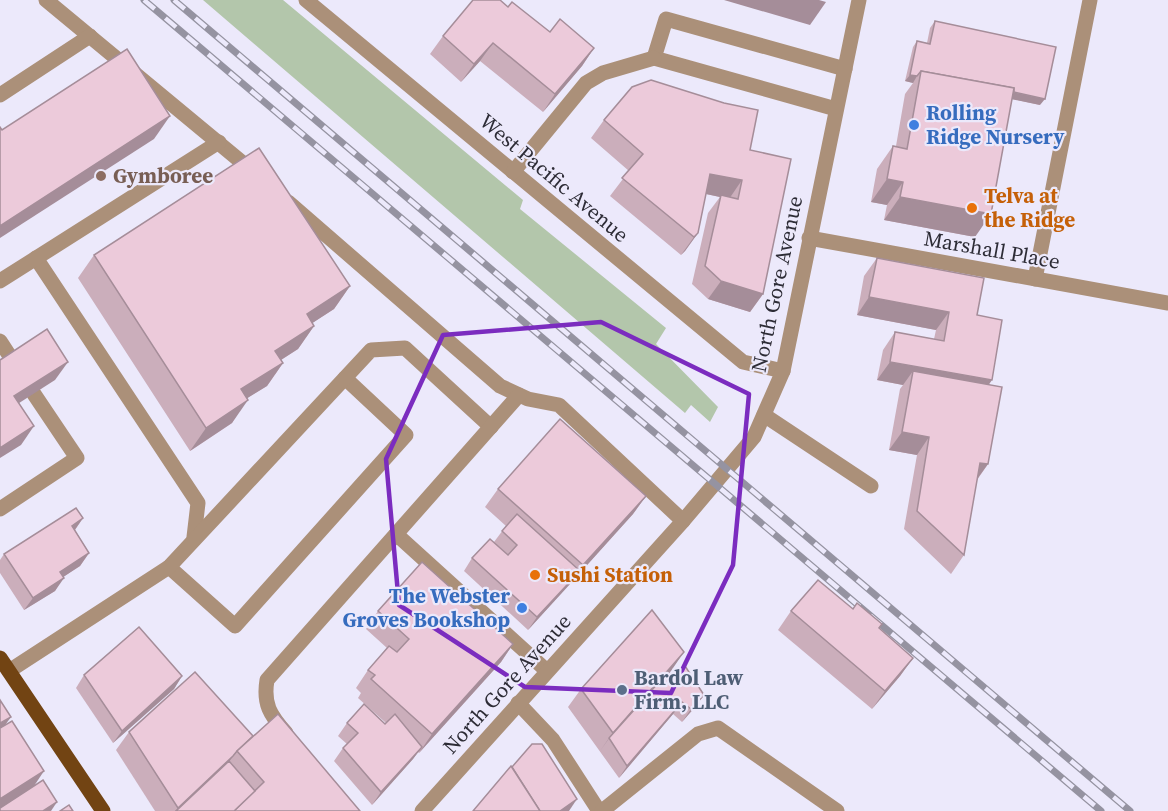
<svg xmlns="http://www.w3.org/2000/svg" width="1168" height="811" font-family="'Source Serif 4',serif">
<rect width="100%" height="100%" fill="#ece9fb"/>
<!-- green -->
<polygon fill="#b3c6ab" points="203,0 283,0 523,200 520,209 666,328 656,344 718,407 710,422 691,405 685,413"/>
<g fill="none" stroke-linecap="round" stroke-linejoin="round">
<!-- minor -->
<g stroke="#ab9079" stroke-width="15">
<polyline points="46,0 256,174"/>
<polyline points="306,0 743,362 783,371"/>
<polyline points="0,95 90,36"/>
<polyline points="836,109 654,58 666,19 845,69"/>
<polyline points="513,172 586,83 603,73 654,58"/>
<polyline points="288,202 500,386 528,399 559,405 683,521"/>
<polyline points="809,238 1168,303"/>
<polyline points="36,258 198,503 194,537"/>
<polyline points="1035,279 1090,0"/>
<polyline points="0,281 219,142"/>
<polyline points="0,341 13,361"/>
<polyline points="764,415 871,486"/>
<polyline points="0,509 77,458 34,394"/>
<polyline points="396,534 547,671"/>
<polyline points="169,567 235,626 406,435 345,378"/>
<polyline points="9,671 169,567 371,350 405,348 491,427"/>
<polyline points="518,703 553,740 599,811"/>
<path d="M286,733C270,715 263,704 267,680L519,395"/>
<polyline points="422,811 683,521 754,437 783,371 859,0"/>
<polyline points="602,811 698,734 718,728 837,811"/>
</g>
<!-- major -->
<polyline stroke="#724413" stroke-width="15" points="0,658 103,811"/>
<defs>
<g id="rail">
<polyline points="144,0 1101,811"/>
<polyline points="174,0 1130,811"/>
</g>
</defs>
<!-- rail casing -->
<use href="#rail" stroke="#9593a1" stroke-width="7"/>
<!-- rail -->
<use href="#rail" stroke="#ece9fb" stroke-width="4.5" stroke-dasharray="14" stroke-linecap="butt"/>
</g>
<!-- wall -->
<g fill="#cbaebb">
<polygon points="508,7 550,32 594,48 582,66 543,112 480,61 461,82 430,54 443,36"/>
<polygon points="935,21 1040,105 1012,99 975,237 884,220 887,205 871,202 877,169 893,146 896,146 905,94 913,83 905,81 913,47 917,41 927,43 930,28"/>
<polygon points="604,120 750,150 763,294 750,312 708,299 692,284 708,213 720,197 706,194 698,233 685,251 681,255 610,196 629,171 591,138"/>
<polygon points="94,255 350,286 334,309 312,323 314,326 298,349 281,360 283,363 267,386 247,398 232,423 190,451 78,278"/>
<polygon points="877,258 977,315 989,385 988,464 977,480 964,555 951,574 904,529 917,455 889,450 900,389 903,385 877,380 883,350 895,332 934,339 936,330 857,315 864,276"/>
<polygon points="498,489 646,496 633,514 528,630 464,571 472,558 494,542 506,526 485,507"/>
<polygon points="83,518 75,530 89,553 80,566 63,577 55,591 24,610 0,573 0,560 4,554"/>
<polygon points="853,609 879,628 913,658 900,676 872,709 778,630 791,611"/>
<polygon points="378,611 513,644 501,662 419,753 418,752 413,759 372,805 334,761 343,748 347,744 338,736 347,723 385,724 386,723 358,698 361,693 356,688 368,670 387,648 366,629"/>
<polygon points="669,673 695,707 682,722 673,714 619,778 568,707 581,689"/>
<polygon points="84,675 182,676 174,689 113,743 76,688"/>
<polygon points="129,732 253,736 360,811 155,811 116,750"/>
</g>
<!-- shaded-wall -->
<g fill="#a58d99">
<polygon points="724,0 819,0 826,2 810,25"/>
<polygon points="493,43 480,61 461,82 474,64"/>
<polygon points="594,48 582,66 543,112 555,94"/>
<polygon points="910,75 917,76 913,83 905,81"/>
<polygon points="1002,90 1045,99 1040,105 997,96"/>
<polygon points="170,116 154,139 0,238 0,226"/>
<polygon points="710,174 742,180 729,199 697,192"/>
<polygon points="887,179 903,182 887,205 871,202"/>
<polygon points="900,197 991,214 975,237 884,220"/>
<polygon points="698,233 685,251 681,255 694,237"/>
<polygon points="721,281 763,294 750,312 708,299"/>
<polygon points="350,286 334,309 291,337 307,314"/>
<polygon points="869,297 949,312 936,330 857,315"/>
<polygon points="314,326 298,349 259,374 275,351"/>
<polygon points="68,362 55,380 2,414 14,396"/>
<polygon points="890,362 992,380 979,399 913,371 903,385 877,380"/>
<polygon points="283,363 267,386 225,412 241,389"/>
<polygon points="248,400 232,423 190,451 206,428"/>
<polygon points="34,426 21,445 0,458 0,448"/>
<polygon points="902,432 929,437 917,455 889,450"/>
<polygon points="980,463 988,464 975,482"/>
<polygon points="646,496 633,514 571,583 583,565"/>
<polygon points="83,518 74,531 72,526"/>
<polygon points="89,553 80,566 51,585 60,572"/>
<polygon points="580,571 571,583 528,630 537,617"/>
<polygon points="64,578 55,591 24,610 33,598"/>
<polygon points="513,644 501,662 419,753 432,734"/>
<polygon points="684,652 671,671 610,740 609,738 600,751 613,733"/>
<polygon points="913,658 900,676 872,709 885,691"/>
<polygon points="182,676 174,689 113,743 122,731"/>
<polygon points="704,695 695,707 682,722 691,709"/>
<polygon points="682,702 673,714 619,778 627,766"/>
<polygon points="11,717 0,732 0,723"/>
<polygon points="422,747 413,759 372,805 381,792"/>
<polygon points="233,756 221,774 181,811 175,811 178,808"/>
<polygon points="44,771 32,789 0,809 0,799"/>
<polygon points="577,799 569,811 560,811"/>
<polygon points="57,802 51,811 43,811"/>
</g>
<!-- building -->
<g fill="#eccada" stroke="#a58d99" stroke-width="1.5">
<polygon points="473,0 500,0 508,7 512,2 550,32 560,19 594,48 555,94 493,43 474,64 443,36"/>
<polygon points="935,21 1056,47 1045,99 1014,92 1014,88 921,71 917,76 910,75 917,41 930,44"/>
<polygon points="127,49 170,116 0,226 0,127 2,130"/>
<polygon points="921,71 1014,88 991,214 900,197 903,182 887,179 893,146 907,149"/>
<polygon points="651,80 724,103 758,110 750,150 791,159 763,294 721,281 705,266 721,195 738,199 742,180 710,174 698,233 694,237 622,178 643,154 604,120 632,87"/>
<polygon points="259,148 350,286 307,314 314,326 275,351 283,363 241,389 248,400 206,428 94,255"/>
<polygon points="877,258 984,278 977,315 1002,320 992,380 890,362 895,332 944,341 949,312 869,297"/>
<polygon points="47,329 68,362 14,396 34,426 0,448 0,360"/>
<polygon points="913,371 1002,387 988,464 980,463 964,555 917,511 929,437 902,432"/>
<polygon points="560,419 646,496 583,565 498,489"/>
<polygon points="76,508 83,518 72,526 89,553 60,572 64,578 33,598 4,554"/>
<polygon points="517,514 580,571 537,617 472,558 490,539 508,555 517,545 502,531"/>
<polygon points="422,562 513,644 432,734 371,679 375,675 368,670 389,646 397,652 409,639 378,611"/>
<polygon points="818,580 853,609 857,603 882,624 879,628 913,658 885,691 791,611"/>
<polygon points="652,610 684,652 613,733 581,689"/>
<polygon points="139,627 182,676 122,731 84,675"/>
<polygon points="685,666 704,695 691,709 682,702 627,766 609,738 668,672 676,678"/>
<polygon points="195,672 253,736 237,751 233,756 178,808 129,732"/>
<polygon points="0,700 11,717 0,723"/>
<polygon points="364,704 385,724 395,714 422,747 381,792 343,748 358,733 347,723"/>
<polygon points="278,714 360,811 234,811 264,782 237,751"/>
<polygon points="12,721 44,771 0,799 0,728"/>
<polygon points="532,744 542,744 577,799 560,811 540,811 512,767"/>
<polygon points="229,761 255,791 234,811 176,811"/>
<polygon points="511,766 540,811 473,811"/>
<polygon points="43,780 57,802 43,811 0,811 0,808"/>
<polygon points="69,805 73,811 60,811"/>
</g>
<!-- marked area -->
<path fill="none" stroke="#7b2cbf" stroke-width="4.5" stroke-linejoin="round" d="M601,322L749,394L733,565L671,693L525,687L399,605L386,459L443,335Z"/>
<!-- markers -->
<g fill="#3f7fe0" stroke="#ece9fb" stroke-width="2">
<circle cx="914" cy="125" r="6"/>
<circle cx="522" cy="608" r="6"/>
</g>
<circle fill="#8d6e63" stroke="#ece9fb" stroke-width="2" cx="101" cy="176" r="6"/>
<g fill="#e8710a" stroke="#ece9fb" stroke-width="2">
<circle cx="972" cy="208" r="6"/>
<circle cx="535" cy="575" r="6"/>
</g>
<circle fill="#5c6f8a" stroke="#ece9fb" stroke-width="2" cx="622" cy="690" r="6"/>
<g text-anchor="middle" stroke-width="4.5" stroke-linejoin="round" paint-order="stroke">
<!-- shop labels -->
<g font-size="21" font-weight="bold" fill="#366cbe" stroke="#ece9fb" text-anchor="start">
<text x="926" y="120">Rolling<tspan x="926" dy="24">Ridge Nursery</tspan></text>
<text x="510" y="603" text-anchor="end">The Webster<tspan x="510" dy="24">Groves Bookshop</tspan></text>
</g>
<!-- education labels -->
<g font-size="21" font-weight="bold" fill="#785e54" stroke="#ece9fb" text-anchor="start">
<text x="113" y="183">Gymboree</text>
</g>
<!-- street labels -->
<g font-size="21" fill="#2d2c36" stroke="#ece9fb">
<text transform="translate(554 178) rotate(40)" y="7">West Pacific Avenue</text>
<text transform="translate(992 250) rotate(10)" y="7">Marshall Place</text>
<text transform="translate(777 284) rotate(-78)" y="7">North Gore Avenue</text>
<text transform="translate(507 684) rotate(-48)" y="7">North Gore Avenue</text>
</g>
<!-- food labels -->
<g font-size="21" font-weight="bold" fill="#c56008" stroke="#ece9fb" text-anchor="start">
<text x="984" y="203">Telva at<tspan x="984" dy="24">the Ridge</tspan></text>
<text x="547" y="582">Sushi Station</text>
</g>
<!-- service labels -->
<g font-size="21" font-weight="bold" fill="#4e5e75" stroke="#ece9fb" text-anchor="start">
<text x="634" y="685">Bardol Law<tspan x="634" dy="24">Firm, LLC</tspan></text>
</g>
</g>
</svg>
